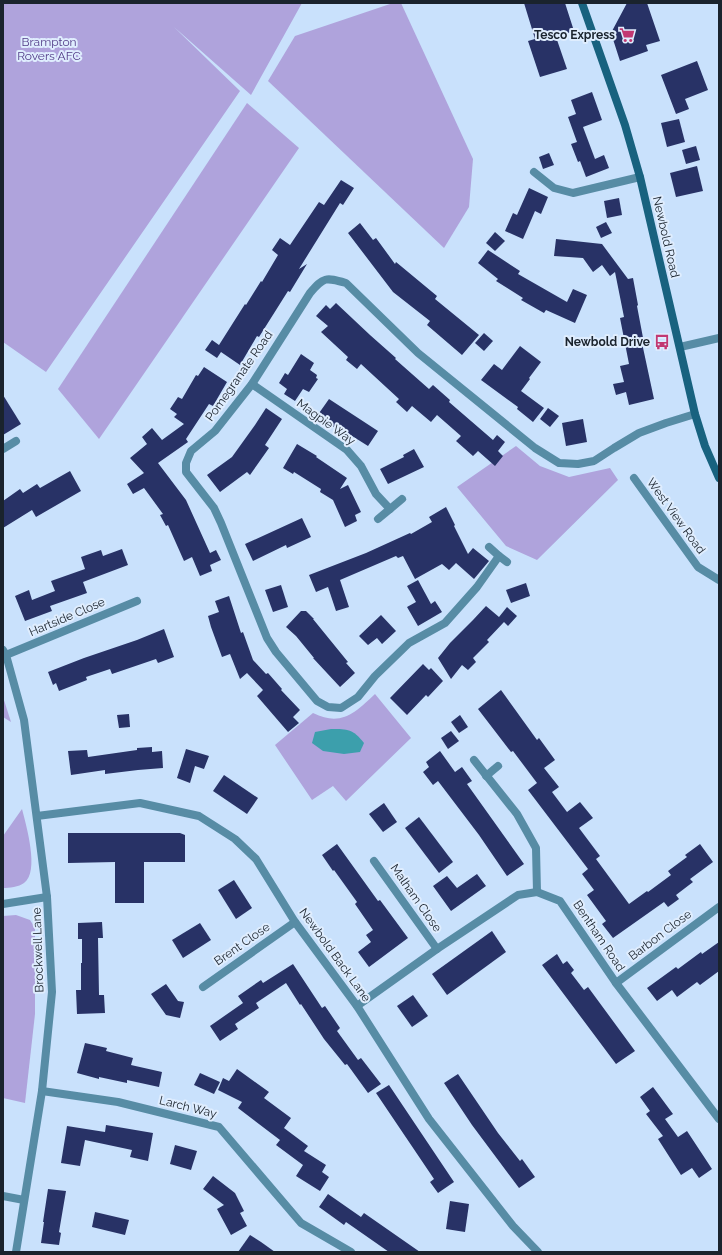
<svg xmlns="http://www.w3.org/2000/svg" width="722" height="1255" font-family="Raleway,sans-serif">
<rect width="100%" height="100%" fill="#c9e1fc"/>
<!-- green -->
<g fill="#afa3dc">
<polygon points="3,3 302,3 251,95 174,27 240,91 46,372 3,342"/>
<polygon points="393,3 401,3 473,159 469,207 444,248 268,81 295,36"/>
<polygon points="247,103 299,148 99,439 58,389"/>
<polygon points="516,446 540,466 569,477 610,468 618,480 537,560 506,546 457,487"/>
<path d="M375,694L411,738L346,801L333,786L312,800L275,745L313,713C341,727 355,713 375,694Z"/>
<polygon points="3,697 11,722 3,717"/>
<path d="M22,809C26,825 40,872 24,883C19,887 9,888 3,888V836Z"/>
<polygon points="16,915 30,920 35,928 35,1014 25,1103 3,1098 3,916"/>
</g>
<!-- water -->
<path fill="#3c9fac" d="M331,729C348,729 353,729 364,743L360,752L344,754L323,751L312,743L315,732Z"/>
<!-- building -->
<g fill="#283266">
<polygon points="524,3 565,3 574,31 556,37 567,69 540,77 528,41 535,39"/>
<polygon points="627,3 647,3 660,41 646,45 648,51 620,61 611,33"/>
<polygon points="697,61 708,90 685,99 689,109 676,114 661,75"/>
<polygon points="592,92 602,120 583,127 595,159 604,155 609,168 586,177 580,161 578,162 571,144 577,142 568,117 576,114 571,100"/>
<polygon points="679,119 685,142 667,147 661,123"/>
<polygon points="696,146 700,160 686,164 682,150"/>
<polygon points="549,153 554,165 543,169 539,157"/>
<polygon points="697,166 703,191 676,197 670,173"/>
<polygon points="341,180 354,188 343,205 340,203 299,269 307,264 290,292 288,291 259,337 257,336 240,365 221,352 217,358 205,350 212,340 219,345 245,304 246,305 261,281 262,282 278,255 272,250 280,238 290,245 319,202 324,205"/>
<polygon points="529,188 548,197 541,214 535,211 523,239 505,231 513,213 517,215"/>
<polygon points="619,198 622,215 607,218 604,201"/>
<polygon points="606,222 612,233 601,238 596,227"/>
<polygon points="360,223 373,240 376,238 395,264 396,262 437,296 435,299 479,335 462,355 427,325 430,321 393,292 348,233"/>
<polygon points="495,232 505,241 495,251 486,243"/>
<polygon points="556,239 602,244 628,279 633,278 638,305 637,306 644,343 642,343 654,399 629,405 626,392 616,395 613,384 624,382 620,366 629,364 620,318 624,317 615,272 610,276 602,265 593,272 583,258 554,256"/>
<polygon points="488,250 520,271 518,274 567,302 573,289 587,295 575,323 546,310 544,313 521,300 523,298 496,281 498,279 478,263"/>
<polygon points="336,303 370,335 396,358 395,359 429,389 433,385 450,400 449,402 493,440 497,435 505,442 498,451 503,456 495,466 478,451 473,456 456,441 461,436 437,415 431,422 412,406 407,412 396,402 399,399 361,364 357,369 346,360 348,357 321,332 328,326 316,316 326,305 330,309"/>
<polygon points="484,333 493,341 484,351 475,343"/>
<polygon points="520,346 541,362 529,378 530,379 521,391 544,408 533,422 517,409 518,407 481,380 494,364 502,370"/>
<polygon points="301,354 314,363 310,370 317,375 316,378 318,379 309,392 303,389 295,401 284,394 287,389 279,383 285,373 288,375"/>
<polygon points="204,367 227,382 213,406 209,404 186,439 188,442 158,463 186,500 210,553 216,550 221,560 210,565 212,571 200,576 192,557 184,561 168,525 166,526 160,515 163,514 144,488 133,494 127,484 144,473 130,458 147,444 142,437 152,428 162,440 184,424 174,417 177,414 170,409 178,397 182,399 196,375 198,376"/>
<polygon points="3,395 21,424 3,435"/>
<polygon points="329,399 378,431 368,446 341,429 340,431 317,416"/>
<polygon points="266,408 282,419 265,445 269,448 250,475 247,472 220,492 207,475 232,457 255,425"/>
<polygon points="548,408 559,416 550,427 540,419"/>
<polygon points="583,419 587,442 566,446 562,423"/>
<polygon points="297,444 317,456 316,457 347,478 340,489 348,485 361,512 355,515 357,521 345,527 333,500 320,492 321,489 294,472 293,474 283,468"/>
<polygon points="414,449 424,467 388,484 380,469 404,457 403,455"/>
<polygon points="70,471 81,491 36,517 32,510 3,528 3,501 20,489 23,493 37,484 40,488"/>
<polygon points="446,507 455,525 454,526 468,554 473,548 489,561 474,579 456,563 449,570 442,564 415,579 403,556 398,558 396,556 340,580 349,607 336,611 328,587 316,592 309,575 366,553 410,533 411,534 432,522 429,517"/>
<polygon points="302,518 311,537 287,548 286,545 253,561 245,544"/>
<polygon points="122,549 128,565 83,582 87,593 50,606 52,611 25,621 15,596 29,590 32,600 55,591 51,581 85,569 81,557 101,550 103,556"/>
<polygon points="418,580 431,604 435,601 442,612 418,626 407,607 416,602 407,586"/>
<polygon points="526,583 530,596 511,603 506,590"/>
<polygon points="281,585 288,607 273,612 265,590"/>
<polygon points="229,596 241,633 243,632 253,660 266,674 268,673 282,689 281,690 300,710 293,717 299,723 288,732 257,696 263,690 247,673 240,679 230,654 222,657 211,627 208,616 219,612 215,601"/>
<polygon points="486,606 499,617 507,607 517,616 508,626 504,622 487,640 489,642 473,658 476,662 468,670 462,665 451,679 438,658 450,643 473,620"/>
<polygon points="301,611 306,611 314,619 313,619 348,662 346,663 355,673 340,687 313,658 314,658 296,636 286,627"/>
<polygon points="381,615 396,631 382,644 377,638 368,645 359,636"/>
<polygon points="164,629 174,657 158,663 156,659 112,674 110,669 86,677 87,680 59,691 56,683 53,685 48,672 84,658 137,640"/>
<polygon points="423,664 429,670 431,668 443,681 428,697 426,695 407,715 390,698"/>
<polygon points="501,690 537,740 539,738 555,760 544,768 559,787 552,792 567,812 580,802 593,818 579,828 600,856 596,859 629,904 647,891 648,892 671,875 668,871 687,857 685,855 700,844 713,862 690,879 693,882 676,895 679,899 668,907 664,902 613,938 602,924 606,921 587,895 594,890 582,874 588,869 528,790 537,783 513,751 511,752 478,709"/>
<polygon points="129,714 130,727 119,728 117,715"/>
<polygon points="460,715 468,727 459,733 451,722"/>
<polygon points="451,731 459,741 448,749 441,738"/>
<polygon points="152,747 152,752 162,751 163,768 138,770 105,774 105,770 71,775 68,751 87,750 88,757 137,750 137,748"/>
<polygon points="186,749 209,756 204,769 195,766 190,783 177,778"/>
<polygon points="440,751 455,772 462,767 472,781 467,784 524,864 507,876 479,835 438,781 433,785 423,772 429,767 426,762"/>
<polygon points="224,775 258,798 247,814 213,791"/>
<polygon points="384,803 397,822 383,832 369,814"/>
<polygon points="419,817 453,862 439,873 405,828"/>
<polygon points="68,833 180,833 185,835 185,862 144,862 144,903 115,903 115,862 68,863"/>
<polygon points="337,844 378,901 380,900 408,938 369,967 358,952 371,942 366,935 373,930 355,904 357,902 334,870 333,871 322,855"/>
<polygon points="477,874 486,886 451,911 433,886 447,876 457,888"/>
<polygon points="234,880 252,908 236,919 218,890"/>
<polygon points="102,922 103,938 98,938 99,995 104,995 105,1013 77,1014 76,990 81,990 81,963 82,963 82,939 78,939 78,923"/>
<polygon points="200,923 211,940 183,958 172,940"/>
<polygon points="492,931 506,952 447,995 432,974"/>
<polygon points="719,942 719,971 700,985 697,982 677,997 672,990 657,1001 647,988 676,967 678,969 701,952 702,954"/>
<polygon points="557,954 563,964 567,961 574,970 571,973 584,990 588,987 635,1051 616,1064 542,965"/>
<polygon points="293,964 322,1008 325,1006 340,1028 337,1031 358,1060 361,1058 381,1084 368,1093 347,1064 345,1065 324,1039 301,1004 300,1005 286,983 256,1003 259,1008 235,1024 238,1029 220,1041 210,1026 243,1003 238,996 261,980 263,983"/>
<polygon points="166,984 178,1001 184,1002 180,1018 166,1015 151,994"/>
<polygon points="413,995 428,1016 412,1027 397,1006"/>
<polygon points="85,1043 107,1048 106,1051 133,1058 131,1065 162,1072 159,1087 127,1080 127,1083 99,1077 99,1079 77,1073"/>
<polygon points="237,1069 269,1092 264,1098 291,1118 284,1128 308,1146 304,1151 326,1165 322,1172 329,1177 320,1191 296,1176 303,1165 276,1145 280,1140 238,1108 242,1102 218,1090 223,1078 229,1081"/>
<polygon points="200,1073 220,1082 214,1094 194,1085"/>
<polygon points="458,1074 498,1133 520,1161 522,1159 535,1177 519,1188 472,1125 444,1083"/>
<polygon points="389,1085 454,1182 438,1193 430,1182 434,1179 376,1093"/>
<polygon points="653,1087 673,1114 665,1119 678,1137 687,1131 712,1169 699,1178 692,1168 681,1175 658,1139 663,1136 646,1114 650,1111 640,1097"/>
<polygon points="106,1125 153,1133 148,1161 130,1157 132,1150 85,1140 80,1166 61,1163 67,1126 105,1132"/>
<polygon points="175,1145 197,1151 191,1170 170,1164"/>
<polygon points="213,1176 235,1193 244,1211 240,1213 247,1226 231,1235 217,1209 224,1205 203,1189"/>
<polygon points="48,1189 66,1191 59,1232 61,1233 59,1245 41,1243 44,1222 43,1222"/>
<polygon points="328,1194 361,1217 364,1213 420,1252 389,1252 346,1222 344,1225 319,1207"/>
<polygon points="450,1201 469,1204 465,1232 446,1229"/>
<polygon points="95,1212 129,1220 125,1235 92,1227"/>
<polygon points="250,1235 261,1242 275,1252 238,1252"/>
</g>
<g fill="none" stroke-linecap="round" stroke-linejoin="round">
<!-- minor -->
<g stroke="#578ca5" stroke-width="8">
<polyline points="534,172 554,188 573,193 640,177"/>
<polyline points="680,347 719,338"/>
<polyline points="252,384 347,450 361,466 376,494 390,509"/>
<polyline points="3,449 16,441"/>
<polyline points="634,478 698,567 719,580"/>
<polyline points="378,519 402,499"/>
<polyline points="489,547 499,556 507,562"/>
<path d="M499,556L477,587L445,623L409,643L375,676L358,697L341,708L328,707L317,701L276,652L267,638L221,523L214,508L186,472V463L191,451L215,431L252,384L310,293C324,277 325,277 346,283L418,353L535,448L559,463L578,464L594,461L614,448L639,433L666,423L695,414"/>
<polyline points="6,655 137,601"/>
<polyline points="474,760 517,814 536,848 537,892"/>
<polyline points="486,776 498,766"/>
<polyline points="374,861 437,949"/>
<polyline points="616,983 719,907"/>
<polyline points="203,987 295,922"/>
<polyline points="357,1006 437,949 518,895 537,892 560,901 616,983 719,1119"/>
<polyline points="42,1091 118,1102 219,1127 301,1223 351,1252"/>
<polyline points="3,1196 24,1200"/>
</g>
<!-- tertiary -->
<g stroke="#578ca5" stroke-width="8">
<polyline points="3,650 6,655 24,720 47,897 52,992 42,1091 16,1252"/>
<polyline points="37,816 140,803 199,816 235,839 256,859 295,922 357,1006 429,1119 513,1226 538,1252"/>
<polyline points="3,904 47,897"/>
</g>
<!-- secondary -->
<polyline stroke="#18627f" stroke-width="8" points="582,3 625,125 640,177 695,414 705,446 719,478"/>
</g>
<!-- icons -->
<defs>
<symbol id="supermarket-bare" viewBox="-9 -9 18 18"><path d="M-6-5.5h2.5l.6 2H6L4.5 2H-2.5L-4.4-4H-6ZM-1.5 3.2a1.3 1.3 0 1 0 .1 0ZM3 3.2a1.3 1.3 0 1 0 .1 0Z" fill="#c23872" stroke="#dfedfe" stroke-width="2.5" paint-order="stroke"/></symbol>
<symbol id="bus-bare" viewBox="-9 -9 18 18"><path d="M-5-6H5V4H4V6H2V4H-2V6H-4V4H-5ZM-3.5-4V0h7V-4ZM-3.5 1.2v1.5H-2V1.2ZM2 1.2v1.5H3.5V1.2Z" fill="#c23872" stroke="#dfedfe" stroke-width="2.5" paint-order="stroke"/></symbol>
</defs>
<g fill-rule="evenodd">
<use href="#supermarket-bare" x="616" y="24" width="22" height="22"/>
<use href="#bus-bare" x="651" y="331" width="22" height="22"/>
</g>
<g text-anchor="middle" stroke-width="4" stroke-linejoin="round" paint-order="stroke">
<!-- poi labels -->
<g font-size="12" font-weight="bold" fill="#1a232d" stroke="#dfedfe" text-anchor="end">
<text x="615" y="39">Tesco Express</text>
<text x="650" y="346">Newbold Drive</text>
</g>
<!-- park labels -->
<g font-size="12" fill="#523b87" stroke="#dfedfe">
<text x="49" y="46">Brampton<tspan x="49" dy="14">Rovers AFC</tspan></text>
</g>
<!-- street labels -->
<g font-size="12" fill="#1a232d" stroke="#dfedfe">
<text transform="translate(666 237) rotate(77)" y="4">Newbold Road</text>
<text transform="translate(239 376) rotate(-55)" y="4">Pomegranate Road</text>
<text transform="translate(326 422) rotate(36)" y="4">Magpie Way</text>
<text transform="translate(676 516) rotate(54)" y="4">West View Road</text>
<text transform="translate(67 617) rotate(-23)" y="4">Hartside Close</text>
<text transform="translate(416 898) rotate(55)" y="4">Malham Close</text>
<text transform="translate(660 935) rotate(-37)" y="4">Barbon Close</text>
<text transform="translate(599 936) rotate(56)" y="4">Bentham Road</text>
<text transform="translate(242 944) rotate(-35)" y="4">Brent Close</text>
<text transform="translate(38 950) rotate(-92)" y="4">Brockwell Lane</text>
<text transform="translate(335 955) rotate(54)" y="4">Newbold Back Lane</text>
<text transform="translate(188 1107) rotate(14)" y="4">Larch Way</text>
</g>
</g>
<!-- border -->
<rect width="722" height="1255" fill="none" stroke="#1a232d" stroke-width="8"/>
</svg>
